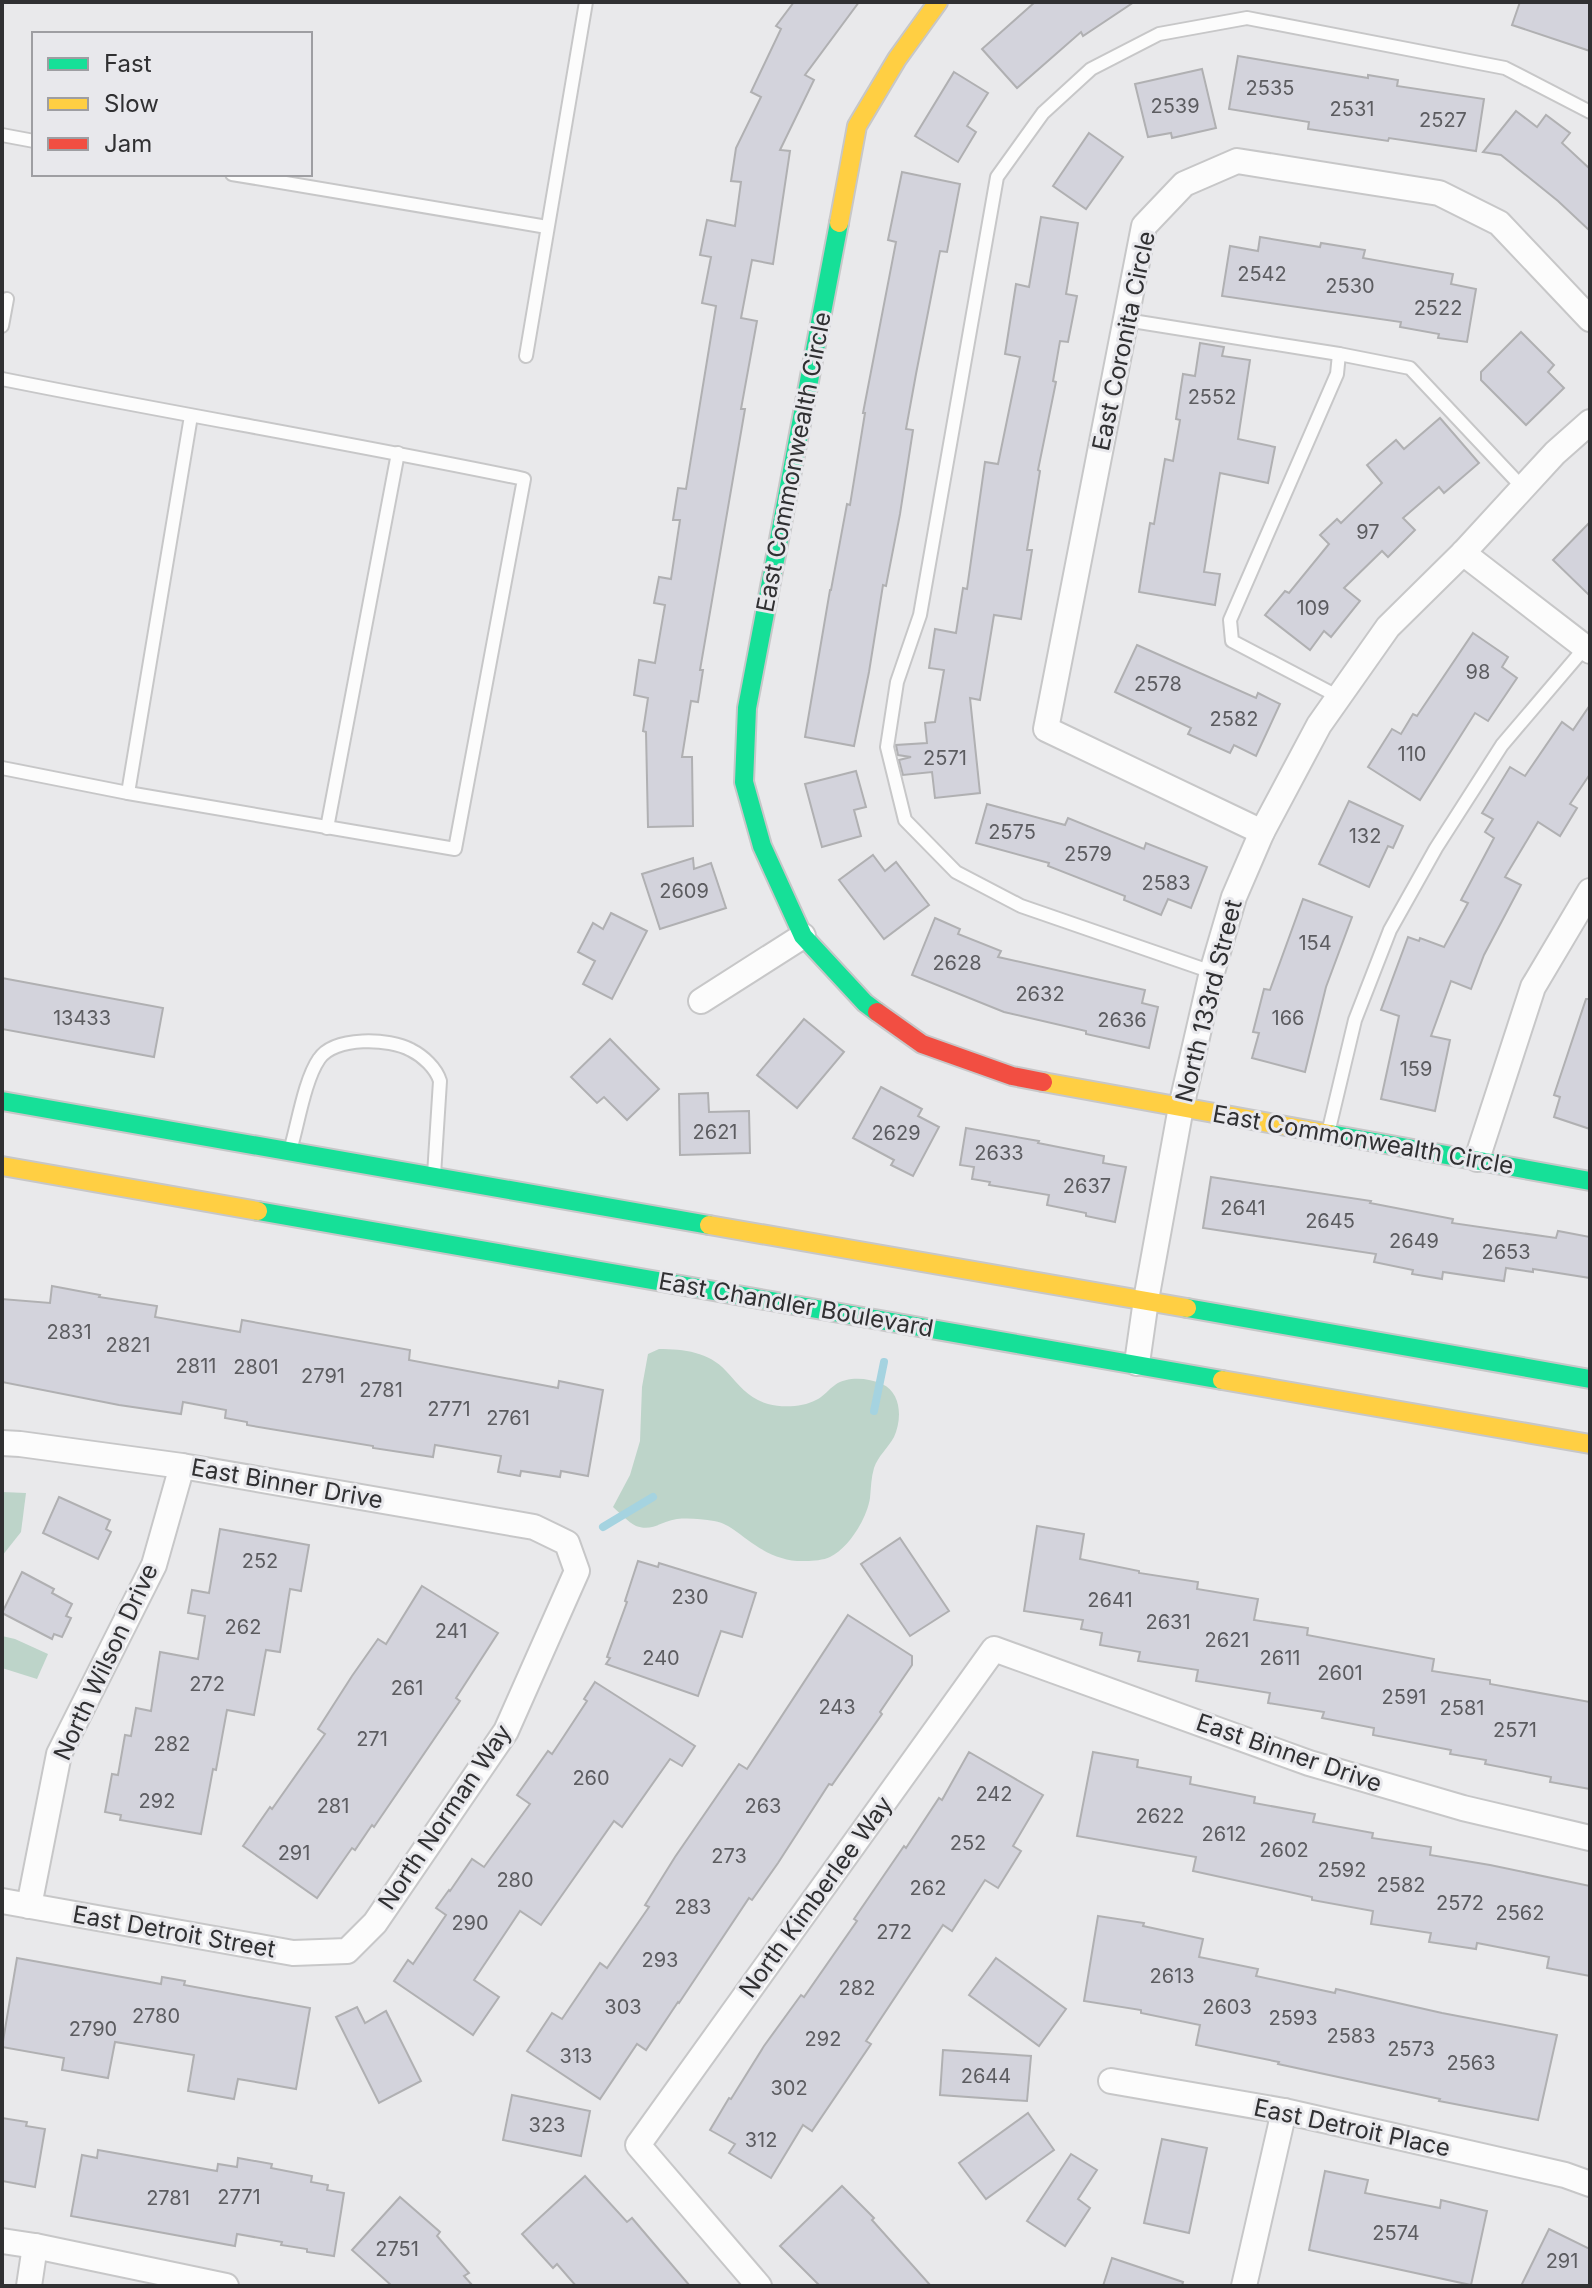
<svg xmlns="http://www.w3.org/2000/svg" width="1592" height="2288" font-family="Inter,sans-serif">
<rect width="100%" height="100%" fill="#e9e9eb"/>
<!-- green -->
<g fill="#bdd4c9">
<path d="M659,1349C684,1349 709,1352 726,1371C740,1386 748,1398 768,1404C783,1408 803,1407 816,1400C823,1397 829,1389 835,1385C848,1376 868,1378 882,1384C902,1393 902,1420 894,1437C888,1448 878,1456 874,1468C871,1478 871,1488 870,1498C867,1518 849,1548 830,1557C824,1560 813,1561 806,1561C788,1562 771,1556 755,1545C742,1537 729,1523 714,1521C702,1519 689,1518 677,1519C662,1521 652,1532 636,1526C628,1522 620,1513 613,1507L630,1475L640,1441L642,1387L648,1354Z"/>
<polygon points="2,1492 26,1493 21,1532 2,1556"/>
<polygon points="2,1636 15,1639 48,1654 37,1679 2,1668"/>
</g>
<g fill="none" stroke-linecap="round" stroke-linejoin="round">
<!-- stream -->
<g stroke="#a5d3e0" stroke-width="8">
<polyline points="874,1411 884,1362"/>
<polyline points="603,1527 653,1497"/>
</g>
</g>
<!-- building -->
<g fill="#d3d3dc" stroke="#b0b0b2" stroke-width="2">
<polygon points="794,2 859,2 805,75 814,80 780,150 790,151 773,264 752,260 741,318 757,321 741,409 745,409 700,670 703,670 698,702 691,701 682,757 692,757 693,826 648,827 646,732 643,731 648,698 634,695 639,660 655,663 665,605 654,603 659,577 671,579 680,520 673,520 678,488 686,489 716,306 702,303 711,257 700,255 707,220 735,226 741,182 731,181 736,148 761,97 751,92 781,29 776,26"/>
<polygon points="1035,2 1134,2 1083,36 1081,32 1017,88 982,49"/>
<polygon points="1520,2 1590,2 1590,51 1512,25"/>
<polygon points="1238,56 1368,78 1368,75 1398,80 1397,86 1484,99 1476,151 1389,138 1388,141 1308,129 1309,122 1229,109"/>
<polygon points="1202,69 1216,128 1172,138 1171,133 1148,137 1135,84"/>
<polygon points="954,72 988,93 967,126 976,132 958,162 915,136"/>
<polygon points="1516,111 1537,127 1546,115 1570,133 1562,143 1590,169 1590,231 1558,201 1501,155 1483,152"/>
<polygon points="1089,133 1123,157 1086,209 1053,186"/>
<polygon points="902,172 960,184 947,252 940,251 916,374 906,429 913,430 900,514 886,586 883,585 869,672 854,746 805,737 830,590 831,590 847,504 850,505 865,413 863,413 896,242 888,240"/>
<polygon points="1041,217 1078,223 1066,294 1077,296 1068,342 1060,341 1053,381 1056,382 1038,470 1040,471 1027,550 1032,550 1021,619 994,615 980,700 970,698 980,793 935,798 932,772 903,775 899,760 911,757 898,755 896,745 927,743 925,723 935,722 944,670 929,668 935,629 956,633 963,588 967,589 985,462 998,464 1020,357 1005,354 1016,284 1029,287"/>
<polygon points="1260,237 1320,247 1321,243 1365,250 1363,258 1453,274 1451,284 1476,289 1467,342 1438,338 1439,334 1400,327 1401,322 1222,296 1230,246 1258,251"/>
<polygon points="1521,332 1554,365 1548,372 1564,388 1526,425 1481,380 1481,372"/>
<polygon points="1200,343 1224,347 1222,356 1250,360 1238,439 1275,447 1268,483 1220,473 1204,572 1220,574 1215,605 1139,592 1150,523 1154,524 1165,459 1173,461 1180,420 1176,419 1183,374 1195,376"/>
<polygon points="1440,418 1479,463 1444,493 1439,487 1403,518 1415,530 1388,557 1382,551 1344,588 1360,601 1331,637 1324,631 1310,650 1265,615 1285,591 1289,593 1329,544 1320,535 1337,519 1341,523 1382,483 1367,465 1396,440 1404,449"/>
<polygon points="1590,522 1590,596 1553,560"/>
<polygon points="1473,633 1508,657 1502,667 1517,678 1488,721 1475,713 1420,800 1368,767 1392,729 1401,734 1413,714 1417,716"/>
<polygon points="1137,645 1256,698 1258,693 1280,704 1256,756 1234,745 1230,753 1188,734 1191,728 1115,692"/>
<polygon points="1590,705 1590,774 1570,804 1577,808 1560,836 1538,822 1505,877 1521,885 1484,955 1471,989 1451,981 1431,1036 1450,1040 1435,1111 1381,1099 1399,1016 1381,1010 1408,937 1419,941 1420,938 1444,947 1468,903 1461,900 1494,838 1485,832 1493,819 1482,813 1510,767 1525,776 1562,722 1573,730"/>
<polygon points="856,771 866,807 854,810 861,836 822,847 805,784"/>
<polygon points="1349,801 1403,826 1393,848 1388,846 1369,887 1319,864"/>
<polygon points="987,804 1065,825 1068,818 1144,849 1146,843 1207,867 1191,908 1168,899 1161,915 1124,900 1125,896 1048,866 1049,863 976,843"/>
<polygon points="873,855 885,871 896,862 929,905 884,939 839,880"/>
<polygon points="693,858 694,869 711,863 726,908 660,929 642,874"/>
<polygon points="1303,899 1352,917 1326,987 1305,1072 1252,1058 1259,1033 1253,1032 1264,989 1270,990"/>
<polygon points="611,913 647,931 612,999 583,984 595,961 578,952 593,923 603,929"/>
<polygon points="935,918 960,929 958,934 1001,951 998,957 1145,990 1142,1003 1158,1007 1149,1048 1086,1034 1086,1031 1004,1012 912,975"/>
<polygon points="2,978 163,1008 154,1057 2,1029"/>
<polygon points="1586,999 1590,999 1590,1129 1554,1117 1560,1097 1554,1095"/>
<polygon points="804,1019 844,1052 797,1108 757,1075"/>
<polygon points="610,1039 659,1089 627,1120 604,1097 597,1103 571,1077"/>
<polygon points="881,1087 922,1109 918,1116 939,1127 913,1176 891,1165 894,1160 853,1138"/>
<polygon points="708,1093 709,1112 749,1111 750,1153 680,1155 679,1094"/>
<polygon points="966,1128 1039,1141 1038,1143 1104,1156 1103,1163 1126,1167 1115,1222 1086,1216 1086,1213 1047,1205 1049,1195 989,1185 990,1182 972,1179 974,1167 960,1165"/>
<polygon points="1211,1177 1371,1201 1370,1203 1453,1219 1452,1223 1556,1238 1558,1231 1590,1237 1590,1278 1533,1269 1533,1272 1506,1268 1504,1281 1443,1272 1442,1279 1412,1274 1413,1270 1374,1262 1376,1254 1203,1228"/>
<polygon points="52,1286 100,1295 99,1297 157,1306 155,1317 240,1332 242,1320 410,1350 409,1360 558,1388 559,1381 603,1390 588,1476 561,1471 560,1477 521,1471 520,1476 498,1472 501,1456 435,1445 433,1457 373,1448 373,1446 247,1425 247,1422 225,1418 226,1410 183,1402 181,1414 119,1405 2,1382 2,1299 50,1303"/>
<polygon points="59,1497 110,1520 106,1529 111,1532 98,1559 43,1533"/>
<polygon points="1037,1526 1084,1534 1080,1559 1139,1571 1139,1573 1198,1582 1197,1589 1258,1599 1254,1620 1308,1628 1307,1635 1434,1659 1432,1671 1490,1680 1490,1684 1590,1702 1590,1789 1550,1782 1551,1777 1485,1764 1486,1760 1450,1754 1451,1750 1373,1735 1374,1728 1322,1718 1324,1712 1268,1703 1270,1693 1196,1681 1198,1670 1138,1661 1140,1652 1100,1645 1102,1633 1081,1629 1083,1620 1024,1611"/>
<polygon points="220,1529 309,1545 301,1591 290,1589 280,1652 266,1650 254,1715 227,1710 216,1770 213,1769 201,1834 120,1820 121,1815 105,1812 112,1774 118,1775 125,1735 131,1736 136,1708 151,1711 160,1652 198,1659 205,1616 188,1613 192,1590 209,1593"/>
<polygon points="900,1538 949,1611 910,1636 861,1564"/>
<polygon points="638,1561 658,1567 659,1563 756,1593 742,1637 721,1631 698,1696 606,1664 610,1658 607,1657 627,1602 625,1601"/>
<polygon points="22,1572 54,1589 52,1593 72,1604 66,1616 71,1618 62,1637 54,1634 52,1639 2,1613"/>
<polygon points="422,1586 498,1633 456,1698 460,1701 374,1827 372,1825 355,1850 352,1848 317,1898 243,1846 270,1807 272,1809 325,1734 318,1729 352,1676 378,1639 386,1644"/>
<polygon points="848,1615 912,1656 912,1665 880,1712 882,1714 832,1785 829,1784 778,1863 752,1900 749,1898 679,2003 678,2002 646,2050 637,2044 600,2099 527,2051 552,2013 562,2019 600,1963 607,1968 649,1907 645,1905 675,1857 739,1764 747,1769"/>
<polygon points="595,1682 695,1746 682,1766 670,1759 622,1827 614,1821 541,1925 520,1911 474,1980 499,1997 473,2035 394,1981 408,1960 413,1964 446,1915 436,1908 449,1890 450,1891 472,1859 484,1867 530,1804 517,1795 548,1751 552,1754 564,1736 587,1701 584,1699"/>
<polygon points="969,1752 1043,1795 1013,1846 1021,1851 998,1888 985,1880 952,1931 943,1925 866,2041 871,2044 812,2131 803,2125 771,2178 729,2153 735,2144 710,2130 729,2098 731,2099 764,2046 801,1995 804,1997 857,1921 854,1919 904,1846 906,1848 939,1798 942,1800"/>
<polygon points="1093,1752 1138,1760 1137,1767 1191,1777 1190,1784 1255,1797 1254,1803 1315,1814 1313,1822 1373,1833 1372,1838 1431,1847 1430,1855 1490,1865 1590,1886 1590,1976 1547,1968 1549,1957 1477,1943 1476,1949 1429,1942 1431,1933 1371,1924 1373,1911 1312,1900 1312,1897 1193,1871 1196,1857 1077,1836"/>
<polygon points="1098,1916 1144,1923 1143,1926 1203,1939 1199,1957 1258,1969 1256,1976 1335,1993 1336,1989 1442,2013 1557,2035 1538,2120 1439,2101 1440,2099 1278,2064 1279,2062 1196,2045 1200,2025 1141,2013 1141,2010 1084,2001"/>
<polygon points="17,1958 161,1984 162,1977 185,1981 184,1985 310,2008 296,2089 238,2079 234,2099 188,2091 194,2055 115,2042 108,2078 62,2070 64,2058 2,2047"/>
<polygon points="996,1958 1066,2009 1039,2046 969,1995"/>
<polygon points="357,2007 365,2023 386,2011 421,2081 379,2103 336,2017"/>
<polygon points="943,2050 1031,2056 1027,2101 940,2095"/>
<polygon points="512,2095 590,2111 581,2156 503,2140"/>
<polygon points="1028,2113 1054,2150 986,2199 959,2163"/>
<polygon points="2,2118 27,2122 26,2126 45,2129 35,2187 2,2181"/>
<polygon points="1162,2139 1207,2148 1189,2233 1144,2223"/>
<polygon points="98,2150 217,2171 218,2164 237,2167 238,2158 272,2164 271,2168 312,2176 311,2182 328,2185 327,2190 344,2193 334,2256 307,2252 307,2249 281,2245 282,2242 237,2234 235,2246 71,2216 82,2155 97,2158"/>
<polygon points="1071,2154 1097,2170 1078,2199 1090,2208 1065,2246 1027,2221"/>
<polygon points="1325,2171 1368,2180 1365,2193 1440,2208 1441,2200 1487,2211 1471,2285 1309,2250"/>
<polygon points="585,2176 627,2222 632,2218 690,2286 576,2286 557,2264 553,2268 522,2234"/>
<polygon points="842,2186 874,2218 872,2220 931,2286 820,2286 780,2246"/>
<polygon points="400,2197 440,2232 437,2236 469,2273 464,2276 473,2286 392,2286 352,2250"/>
<polygon points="1549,2229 1590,2249 1590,2286 1521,2286"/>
<polygon points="1112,2258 1183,2282 1182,2286 1103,2286"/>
</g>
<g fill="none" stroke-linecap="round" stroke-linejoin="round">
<defs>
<g id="lane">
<polyline points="2,135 34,141"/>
<polyline points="232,174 547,227"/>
<polyline points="1126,320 1339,354 1410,368 1523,488"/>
<polyline points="2,326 7,299"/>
<polyline points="526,356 586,2"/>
<path d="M2,379C176,414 351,443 524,479L455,849L128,793L2,768"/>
<polyline points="1339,697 1232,641 1230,620 1337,374 1339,354"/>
<polyline points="128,793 191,416"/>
<polyline points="327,828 398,453"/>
<polyline points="1212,972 1021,906 956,872 905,820 887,747 897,682 920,615 997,177 1043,113 1091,69 1159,34 1247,18 1505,68 1590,112"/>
<polyline points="1329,1129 1355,1020 1390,930 1436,848 1502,745 1588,644"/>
<path d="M291,1147C298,1123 305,1079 319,1059C334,1036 390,1038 411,1050C423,1056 436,1068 440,1081L434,1175"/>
</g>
<g id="street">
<polyline points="1463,553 1590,651"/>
<polyline points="1262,832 1046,729 1144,226 1184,184 1237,161 1439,193 1499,223 1590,319"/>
<polyline points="701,1001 803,936"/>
<polyline points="1477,1159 1533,987 1590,891"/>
<polyline points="1137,1363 1146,1300 1181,1107 1212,972 1234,897 1262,832 1319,725 1388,627 1463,553 1555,453 1590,422"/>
<polyline points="2,1443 20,1444 182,1466 534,1527 567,1543 577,1571 506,1731 375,1923 347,1951 293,1953 2,1901"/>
<polyline points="29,1906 59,1754 154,1565 182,1466"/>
<polyline points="1111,2081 1284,2111 1565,2175 1590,2184"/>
<polyline points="2,2241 35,2246 226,2286"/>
<polyline points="29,2286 35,2246"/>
<polyline points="759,2286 638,2145 994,1649 1309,1763 1463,1808 1590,1838"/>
<polyline points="1244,2286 1284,2111"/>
</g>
<g id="fast">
<polyline points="839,223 747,708 744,782 762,846 803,936 865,1003 877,1012"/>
<polyline points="2,1101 709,1225"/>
<polyline points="1330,1134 1590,1181"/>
<polyline points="258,1211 1222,1380"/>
<polyline points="1187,1308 1590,1379"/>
</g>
<g id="slow">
<polyline points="839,223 857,126 897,59 938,2"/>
<polyline points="1043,1082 1330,1134"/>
<polyline points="2,1166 258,1211"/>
<polyline points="709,1225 1187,1308"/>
<polyline points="1222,1380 1590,1444"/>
</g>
<polyline id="jam" points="877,1012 922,1044 1012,1076 1043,1082"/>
</defs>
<!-- lane casing -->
<use href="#lane" stroke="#c7c7c8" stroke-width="16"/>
<!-- street casing -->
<use href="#street" stroke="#c7c7c8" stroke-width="28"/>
<!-- fast casing -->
<use href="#fast" stroke="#c7c7c8" stroke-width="22"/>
<!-- slow casing -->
<use href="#slow" stroke="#c7c7c8" stroke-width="22"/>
<!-- jam casing -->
<use href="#jam" stroke="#c7c7c8" stroke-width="22"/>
<!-- lane -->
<use href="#lane" stroke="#fcfcfc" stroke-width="12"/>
<!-- street -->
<use href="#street" stroke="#fcfcfc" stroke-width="24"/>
<!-- fast -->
<use href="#fast" stroke="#16e098" stroke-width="18"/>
<!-- slow -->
<use href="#slow" stroke="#ffcf43" stroke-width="18"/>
<!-- jam -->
<use href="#jam" stroke="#f24e42" stroke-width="18"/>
</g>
<g text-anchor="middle" stroke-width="6" stroke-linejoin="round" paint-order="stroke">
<!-- number labels -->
<g font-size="20" fill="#5c5c60">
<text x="1270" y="95">2535</text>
<text x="1175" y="113">2539</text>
<text x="1352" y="116">2531</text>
<text x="1443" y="127">2527</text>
<text x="1262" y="281">2542</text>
<text x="1350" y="293">2530</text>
<text x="1438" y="315">2522</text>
<text x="1212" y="404">2552</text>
<text x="1368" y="539">97</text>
<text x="1313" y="615">109</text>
<text x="1478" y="679">98</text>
<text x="1158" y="691">2578</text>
<text x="1234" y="726">2582</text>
<text x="1412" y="761">110</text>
<text x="945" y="765">2571</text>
<text x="1012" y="839">2575</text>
<text x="1365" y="843">132</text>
<text x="1088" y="861">2579</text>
<text x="1166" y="890">2583</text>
<text x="684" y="898">2609</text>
<text x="1315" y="950">154</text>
<text x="957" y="970">2628</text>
<text x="1040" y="1001">2632</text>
<text x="82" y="1025">13433</text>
<text x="1288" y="1025">166</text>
<text x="1122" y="1027">2636</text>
<text x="1416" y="1076">159</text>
<text x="715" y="1139">2621</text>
<text x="896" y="1140">2629</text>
<text x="999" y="1160">2633</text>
<text x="1087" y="1193">2637</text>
<text x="1243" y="1215">2641</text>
<text x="1330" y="1228">2645</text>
<text x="1414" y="1248">2649</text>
<text x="1506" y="1259">2653</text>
<text x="69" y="1339">2831</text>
<text x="128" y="1352">2821</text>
<text x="196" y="1373">2811</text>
<text x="256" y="1374">2801</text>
<text x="323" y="1383">2791</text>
<text x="381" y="1397">2781</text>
<text x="449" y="1416">2771</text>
<text x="508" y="1425">2761</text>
<text x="260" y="1568">252</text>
<text x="690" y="1604">230</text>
<text x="1110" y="1607">2641</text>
<text x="1168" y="1629">2631</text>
<text x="243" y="1634">262</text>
<text x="451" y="1638">241</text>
<text x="1227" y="1647">2621</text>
<text x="661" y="1665">240</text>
<text x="1280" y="1665">2611</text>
<text x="1340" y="1680">2601</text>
<text x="207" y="1691">272</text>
<text x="407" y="1695">261</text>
<text x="1404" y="1704">2591</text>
<text x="837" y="1714">243</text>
<text x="1462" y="1715">2581</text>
<text x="1515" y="1737">2571</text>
<text x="372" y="1746">271</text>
<text x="172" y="1751">282</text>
<text x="591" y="1785">260</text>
<text x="994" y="1801">242</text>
<text x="157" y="1808">292</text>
<text x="333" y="1813">281</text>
<text x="763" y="1813">263</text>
<text x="1160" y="1823">2622</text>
<text x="1224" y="1841">2612</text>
<text x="968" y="1850">252</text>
<text x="1284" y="1857">2602</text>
<text x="294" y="1860">291</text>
<text x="729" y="1863">273</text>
<text x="1342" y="1877">2592</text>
<text x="515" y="1887">280</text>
<text x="1401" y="1892">2582</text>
<text x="928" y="1895">262</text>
<text x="1460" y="1910">2572</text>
<text x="693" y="1914">283</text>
<text x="1520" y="1920">2562</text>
<text x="470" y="1930">290</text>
<text x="894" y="1939">272</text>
<text x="660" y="1967">293</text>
<text x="1172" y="1983">2613</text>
<text x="857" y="1995">282</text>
<text x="623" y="2014">303</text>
<text x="1227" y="2014">2603</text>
<text x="156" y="2023">2780</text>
<text x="1293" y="2025">2593</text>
<text x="93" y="2036">2790</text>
<text x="1351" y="2043">2583</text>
<text x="823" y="2046">292</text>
<text x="1411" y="2056">2573</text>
<text x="576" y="2063">313</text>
<text x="1471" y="2070">2563</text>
<text x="986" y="2083">2644</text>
<text x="789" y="2095">302</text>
<text x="547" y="2132">323</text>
<text x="761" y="2147">312</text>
<text x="239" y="2204">2771</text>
<text x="168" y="2205">2781</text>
<text x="1396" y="2240">2574</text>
<text x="397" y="2256">2751</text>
<text x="1562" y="2268">291</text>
</g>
<!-- street labels -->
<g font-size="24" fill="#303032" stroke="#e8e8ec">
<text transform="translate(1124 341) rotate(-78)" y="8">East Coronita Circle</text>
<text transform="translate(794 462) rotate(-79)" y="8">East Commonwealth Circle</text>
<text transform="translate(1209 1001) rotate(-76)" y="8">North 133rd Street</text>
<text transform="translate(1363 1140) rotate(10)" y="8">East Commonwealth Circle</text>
<text transform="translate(796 1305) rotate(10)" y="8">East Chandler Boulevard</text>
<text transform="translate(287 1484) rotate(10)" y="8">East Binner Drive</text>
<text transform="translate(106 1662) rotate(-65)" y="8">North Wilson Drive</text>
<text transform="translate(1289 1753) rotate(19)" y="8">East Binner Drive</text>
<text transform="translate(445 1817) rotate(-56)" y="8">North Norman Way</text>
<text transform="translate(816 1897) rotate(-54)" y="8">North Kimberlee Way</text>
<text transform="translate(174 1932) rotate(10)" y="8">East Detroit Street</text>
<text transform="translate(1352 2128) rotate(12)" y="8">East Detroit Place</text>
</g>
</g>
<!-- border -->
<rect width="1592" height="2288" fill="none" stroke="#303032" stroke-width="8"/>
<!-- legend -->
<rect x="32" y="32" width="280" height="144" fill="#e8e8ec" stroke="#9e9ea2" stroke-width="2"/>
<rect x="48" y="58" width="40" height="12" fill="#16e098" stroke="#9e9ea2" stroke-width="2"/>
<text x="104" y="72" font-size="24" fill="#303032">Fast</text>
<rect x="48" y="98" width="40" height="12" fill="#ffcf43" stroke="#9e9ea2" stroke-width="2"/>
<text x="104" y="112" font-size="24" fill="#303032">Slow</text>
<rect x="48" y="138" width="40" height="12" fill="#f24e42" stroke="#9e9ea2" stroke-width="2"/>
<text x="104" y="152" font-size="24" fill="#303032">Jam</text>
</svg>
